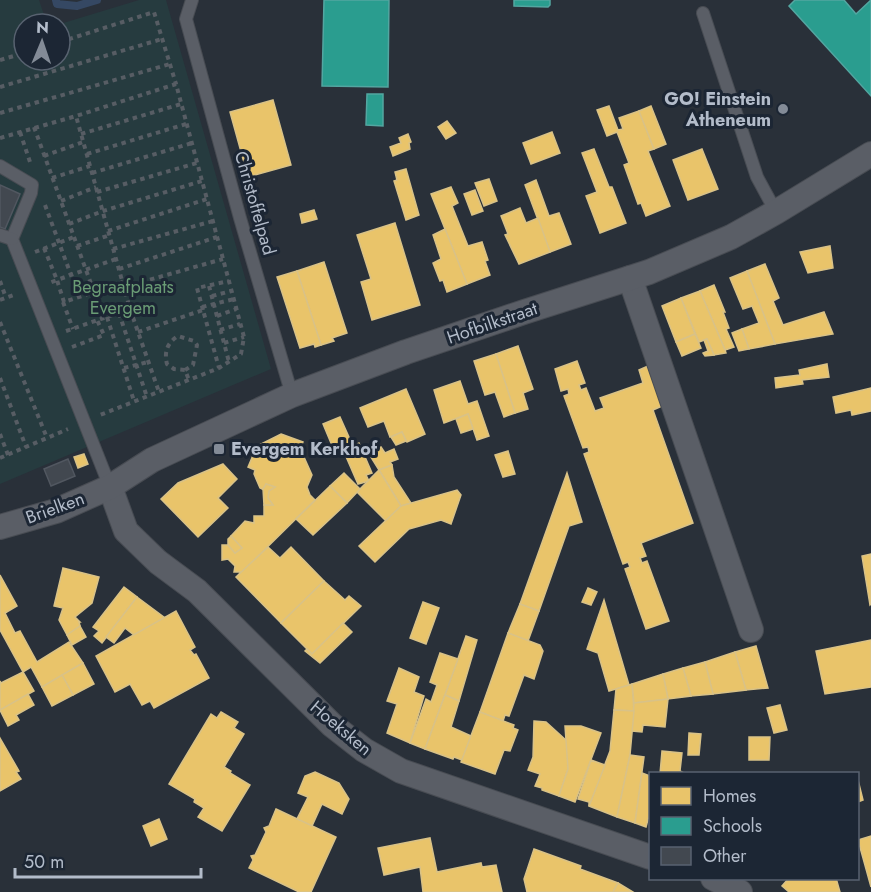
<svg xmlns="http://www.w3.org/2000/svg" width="871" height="892" font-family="Jost,sans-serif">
<rect width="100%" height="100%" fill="#293039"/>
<!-- green -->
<polygon fill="#263b3f" points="0,0 39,0 47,24 24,24 24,60 60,60 60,24 139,0 166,0 271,369 0,484"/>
<!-- homes -->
<g fill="#e9c46a" stroke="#d9c287" stroke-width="1.5">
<polygon points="273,100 291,165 248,177 230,112"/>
<polygon points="609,106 618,130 623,129 619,118 639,111 654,149 648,151 670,206 646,216 641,203 638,204 624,165 629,163 617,132 607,136 597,110"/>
<polygon points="651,106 666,144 654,149 639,111"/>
<polygon points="447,121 456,133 446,139 438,127"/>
<polygon points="552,132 560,153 531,164 523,143"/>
<polygon points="408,134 411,142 409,143 410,149 393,156 390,147 401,143 399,138"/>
<polygon points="594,149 609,187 612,187 626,223 600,233 586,196 597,192 582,153"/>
<polygon points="702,149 718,189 688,200 673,160"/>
<polygon points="406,169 419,215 406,220 394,181 397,180 395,172"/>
<polygon points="489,179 497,201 484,206 475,183"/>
<polygon points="536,180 549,216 559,213 571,244 550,252 525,185"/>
<polygon points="451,187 458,203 452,206 468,246 482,242 488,260 485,261 490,275 467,284 431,194"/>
<polygon points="475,190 483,211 472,215 464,194"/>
<polygon points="520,208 526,223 538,218 550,252 519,264 505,235 508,234 501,216"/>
<polygon points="314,210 317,219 302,223 300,214"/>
<polygon points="395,223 420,305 372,320 361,282 371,279 357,235"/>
<polygon points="445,229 467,284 447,292 443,280 440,281 433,263 441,259 433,235"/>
<polygon points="830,246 833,268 808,273 800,252"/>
<polygon points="324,262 347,333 332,338 334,341 321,345 297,271"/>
<polygon points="765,264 779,298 773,301 783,325 824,312 833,334 775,344 747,271"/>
<polygon points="297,271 321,345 315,347 314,344 300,348 277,277"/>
<polygon points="747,271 775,344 749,349 742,329 759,323 752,306 743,309 730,278"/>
<polygon points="714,285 725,312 723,312 729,328 726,329 734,347 725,350 700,291"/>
<polygon points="700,291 725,350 726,353 714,355 707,339 699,342 681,298"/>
<polygon points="681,298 695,334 676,342 662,306"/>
<polygon points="742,329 749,349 739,351 732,333"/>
<polygon points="695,334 701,348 682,356 676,342"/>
<polygon points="707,339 714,355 705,356 703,353 708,351 704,340"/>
<polygon points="518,346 533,389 523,393 528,409 515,413 496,354"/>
<polygon points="496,354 515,413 504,417 495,392 485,395 474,361"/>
<polygon points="577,361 585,383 579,385 581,390 586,388 595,411 604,408 600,398 643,383 639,370 648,366 662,406 653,410 693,523 641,543 646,556 640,558 642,563 647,561 669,621 646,629 625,569 630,567 628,562 623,564 584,454 589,452 588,447 583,448 564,396 569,394 568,389 561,391 555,369"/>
<polygon points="827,364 829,377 802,380 803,384 776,388 775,378 800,375 799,370"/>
<polygon points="460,381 468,404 477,401 489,436 477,440 468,414 444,423 434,390"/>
<polygon points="871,388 871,411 852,415 851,410 836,413 833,397"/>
<polygon points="406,389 425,434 407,442 402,432 390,437 384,421 368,427 360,408"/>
<polygon points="468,414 473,429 461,433 456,419"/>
<polygon points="340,417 353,446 359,443 372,473 366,475 369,481 358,484 344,452 336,455 323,424"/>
<polygon points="402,432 406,441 396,445 391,437"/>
<polygon points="281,434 303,442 298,455 304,457 312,475 307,487 310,495 315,500 237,577 241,572 234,572 235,566 228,559 222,560 222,545 228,545 235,553 242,548 231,536 245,521 254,523 254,516 264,516 264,505 273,505 268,498 269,491 275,487 266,484 264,490 260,488 254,474 255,470 248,467 254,453 262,455 264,452 275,447 274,444 264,448 257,446"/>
<polygon points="274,444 275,447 264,452 262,455 254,453 257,446 264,448"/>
<polygon points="381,447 385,453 394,449 398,459 390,462 392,465 379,470 369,454"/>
<polygon points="508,451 515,474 503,477 495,455"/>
<polygon points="84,454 88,464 78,468 74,457"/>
<polygon points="223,464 237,479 218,498 228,508 198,537 161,499 178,483"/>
<polygon points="392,465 394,477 411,503 401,506 379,470"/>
<polygon points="379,470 401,506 386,521 357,492"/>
<polygon points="344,473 360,489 347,503 330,486"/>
<polygon points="567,473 582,522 569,526 539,611 520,604"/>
<polygon points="266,484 275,487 269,491 268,498 273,505 264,505 263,489"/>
<polygon points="330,486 347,503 313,535 296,519"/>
<polygon points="457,490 461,495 451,524 441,520 409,529 375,562 359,546 401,506"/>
<polygon points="231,536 242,548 235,553 228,545 228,539"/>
<polygon points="268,547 280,558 291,547 324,581 281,623 236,577"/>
<polygon points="871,554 871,604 870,605 862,556"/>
<polygon points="63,568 99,577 92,603 75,617 80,622 79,622 80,626 67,635 59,620 63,608 54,606"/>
<polygon points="0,575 17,606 5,613 15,633 20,631 37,662 69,642 83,663 42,687 31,667 23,672 0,630"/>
<polygon points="324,581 345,600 349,596 361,606 312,654 281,623"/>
<polygon points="124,587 137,597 102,643 94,636 99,631 93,627"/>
<polygon points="588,588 597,592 591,605 582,602"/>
<polygon points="137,597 165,618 134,635 125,628 114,643 106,637"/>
<polygon points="604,600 629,685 609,691 598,653 587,649"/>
<polygon points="423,602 439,608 426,644 410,638"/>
<polygon points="520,604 539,611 528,641 508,633"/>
<polygon points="176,611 195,647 190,650 194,655 196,654 209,678 154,708 150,701 142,705 130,684 115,692 96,656"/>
<polygon points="343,623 352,632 320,663 305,651 307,649 312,654"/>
<polygon points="80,626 86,637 72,645 67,635"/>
<polygon points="508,633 540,645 543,651 534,679 524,675 509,716 505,715 503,721 480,712"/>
<polygon points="466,636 477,640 459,701 445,695"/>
<polygon points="871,640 871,687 825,694 816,651"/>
<polygon points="756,646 768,688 746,690 735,652"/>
<polygon points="735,652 746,690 713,694 705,662"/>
<polygon points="440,653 458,659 425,749 410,743 426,699 431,702 437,685 430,682"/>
<polygon points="705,662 713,694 691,696 683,668"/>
<polygon points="83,663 94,684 73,695 62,675"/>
<polygon points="399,668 419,677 414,692 424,696 410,743 387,733 397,704 387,701"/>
<polygon points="683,668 691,696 668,699 663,674"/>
<polygon points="23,672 34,691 0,710 0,681 1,683"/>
<polygon points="663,674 668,699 634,703 632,684"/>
<polygon points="62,675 73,695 52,706 42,687"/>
<polygon points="632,684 634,711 614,710 616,689"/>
<polygon points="28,694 34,705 16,715 19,720 8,726 0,710"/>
<polygon points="445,695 459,701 451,727 471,736 462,760 454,757 453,759 425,749"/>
<polygon points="668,699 665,727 643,725 642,732 632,731 634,703"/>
<polygon points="780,705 787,730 774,733 767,708"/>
<polygon points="614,710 634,711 630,755 617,817 589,806 610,751"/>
<polygon points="221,712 238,722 234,728 244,734 224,767 231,771 230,773 250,785 222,831 198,817 204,808 194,802 195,799 169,784 211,714 217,718"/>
<polygon points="480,712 514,725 513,728 518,730 510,751 504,750 495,774 461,762"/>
<polygon points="534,721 546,722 567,741 568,769 559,796 542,790 542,788 535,786 540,774 528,770 533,757"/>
<polygon points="565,726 581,726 601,733 575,802 559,796 568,769"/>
<polygon points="689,733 701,734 699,755 688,755"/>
<polygon points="749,737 770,737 769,760 749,760"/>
<polygon points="0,738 19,771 16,772 21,779 0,791"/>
<polygon points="662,751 682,753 680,771 686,774 660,774"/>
<polygon points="630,755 644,757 635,823 617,817"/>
<polygon points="591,760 605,765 589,806 589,802 578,799"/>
<polygon points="315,772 339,783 349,799 342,814 322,804 312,826 297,819 308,797 298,793 305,776"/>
<polygon points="642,773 650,776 650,812 646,827 635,823"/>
<polygon points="858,780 863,800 858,802"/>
<polygon points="276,809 336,837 311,892 299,892 249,868 253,860 251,856 255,855 266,832 264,828 269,826"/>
<polygon points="159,819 167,839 151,846 143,826"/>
<polygon points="871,836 871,887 858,840"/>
<polygon points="430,838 437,872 481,863 482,867 496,865 502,892 423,892 420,867 384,875 378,848"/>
<polygon points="534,849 581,866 580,869 618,883 613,892 527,892 524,879"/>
<polygon points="789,878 836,878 840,892 789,892 782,886"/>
<polygon points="618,883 633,892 613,892"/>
</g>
<!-- schools -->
<g fill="#2a9d8f" stroke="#53a6a1" stroke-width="1.5">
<polygon points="324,0 389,0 388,87 322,86"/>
<polygon points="514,0 550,0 550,5 548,7 514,6"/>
<polygon points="795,0 844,0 856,14 871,0 871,96 789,6"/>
<polygon points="367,94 383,94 383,126 366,125"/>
</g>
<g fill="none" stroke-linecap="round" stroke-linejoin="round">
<!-- stream -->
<polyline stroke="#354863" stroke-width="8" points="56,0 57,4 77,6 97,0"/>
</g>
<!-- building -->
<g fill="#424850" stroke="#515760" stroke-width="1.5">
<polygon points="0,185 20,194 5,229 0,227"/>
<polygon points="68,459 75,476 51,486 44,469"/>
</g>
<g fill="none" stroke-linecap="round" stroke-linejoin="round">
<defs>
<g id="lane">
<polyline points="192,0 186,19 240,218 292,395"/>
<polyline points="703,13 757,177 776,212"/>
<polyline points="0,166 32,185 31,193 12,239 110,487"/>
<polyline points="0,235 12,239"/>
</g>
<g id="street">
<polyline points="630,278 751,630"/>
<polyline points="110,487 126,531 158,562 197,591 332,725 364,750 401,771 650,857"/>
<polyline points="0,527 56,511 110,487 152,460 292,395 406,352 524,312 649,272 731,237 776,212 871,154"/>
<polyline points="713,878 740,892"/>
</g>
</defs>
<!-- lane casing -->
<use href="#lane" stroke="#484c53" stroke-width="14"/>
<!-- street casing -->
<use href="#street" stroke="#484c53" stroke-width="26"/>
<!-- path -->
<g stroke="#575d64" stroke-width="4" stroke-dasharray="4.5 4.5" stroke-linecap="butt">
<polyline points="60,42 154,12 176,84"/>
<polyline points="0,60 24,53"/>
<polyline points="0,87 162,39"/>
<polyline points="0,113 170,64"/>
<path d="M34,127C54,182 74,237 94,292L64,302L57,280L116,259"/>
<polyline points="20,132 30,162"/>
<polyline points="81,134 181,104"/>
<polyline points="0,138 76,116"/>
<polyline points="87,154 186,124"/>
<polyline points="44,156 83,142"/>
<polyline points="92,173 192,143"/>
<polyline points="52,178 90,166"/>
<polyline points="97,192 197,163"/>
<polyline points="61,201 96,187"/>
<polyline points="45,205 71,275"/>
<polyline points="69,224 103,211 202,181"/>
<polyline points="108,231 207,199"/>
<polyline points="77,246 110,235"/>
<polyline points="44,248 57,280 49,283"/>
<polyline points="113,249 213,221"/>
<polyline points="35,252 74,237"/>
<polyline points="119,269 217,237"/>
<polyline points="0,281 6,298"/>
<polyline points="209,286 229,362"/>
<polyline points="124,287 223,259"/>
<polyline points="212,296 231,291"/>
<polyline points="0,300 16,294"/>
<polyline points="63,302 73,329"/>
<polyline points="202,307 234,299"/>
<polyline points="130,309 159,392"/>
<polyline points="203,310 197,288 229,281"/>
<polyline points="119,313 147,397"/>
<polyline points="217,316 236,309"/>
<polyline points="107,317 134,401"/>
<polyline points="103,318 94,292 123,282"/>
<polyline points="0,322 47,438"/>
<polyline points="220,330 240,324"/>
<polyline points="66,331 130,309 76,116 176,84 244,337 241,354 219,368 100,415"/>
<polyline points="138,332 203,310 219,368"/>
<polyline points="224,343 244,337"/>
<polyline points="72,347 104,335 97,320"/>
<polyline points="124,368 148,362"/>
<path d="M185,370L193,365L197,345L194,341L178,336C167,343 164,352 167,364L174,369L185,370L189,380"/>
<polyline points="0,378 26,447"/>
<polyline points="0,434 8,455"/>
<polyline points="0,458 68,429"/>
</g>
<!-- lane -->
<use href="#lane" stroke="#5a5e66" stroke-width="12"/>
<!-- street -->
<use href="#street" stroke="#5a5e66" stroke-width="24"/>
</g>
<!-- markers -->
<g fill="#838b97" stroke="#1c2634" stroke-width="2">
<circle cx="783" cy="109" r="6"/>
<rect x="213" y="443" width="12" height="12" rx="3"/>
</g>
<g text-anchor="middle" stroke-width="6" stroke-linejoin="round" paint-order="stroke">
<!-- poi labels -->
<g font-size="18" font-weight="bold" fill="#b3bcca" stroke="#1c2634" text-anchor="end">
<text x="771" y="105">GO! Einstein<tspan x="771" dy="21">Atheneum</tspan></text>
<text x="231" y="455" text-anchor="start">Evergem Kerkhof</text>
</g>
<!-- street labels -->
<g font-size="18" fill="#b3bcca" stroke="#1c2634">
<text transform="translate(255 203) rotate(74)" y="6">Christoffelpad</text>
<text transform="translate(492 323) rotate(-19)" y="6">Hofbilkstraat</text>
<text transform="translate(55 508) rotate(-20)" y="6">Brielken</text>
<text transform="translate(341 728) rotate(40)" y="6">Hoeksken</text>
</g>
<!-- park labels -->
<g font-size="18" fill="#6a9c75" stroke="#1c2634">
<text x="123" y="293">Begraafplaats<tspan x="123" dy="21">Evergem</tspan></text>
</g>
</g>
<!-- legend -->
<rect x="649" y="772" width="210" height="108" fill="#1c2634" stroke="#586270" stroke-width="1.5"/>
<rect x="661" y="787" width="30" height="18" fill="#e9c46a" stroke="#586270" stroke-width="1.5"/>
<text x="703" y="802" font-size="18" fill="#b3bcca">Homes</text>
<rect x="661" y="817" width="30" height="18" fill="#2a9d8f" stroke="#586270" stroke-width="1.5"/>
<text x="703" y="832" font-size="18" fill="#b3bcca">Schools</text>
<rect x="661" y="847" width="30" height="18" fill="#424850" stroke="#586270" stroke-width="1.5"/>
<text x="703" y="862" font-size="18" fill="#b3bcca">Other</text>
<!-- north arrow -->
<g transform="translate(42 42) rotate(2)"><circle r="28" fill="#1c2634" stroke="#586270" stroke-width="1.5"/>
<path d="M0-4.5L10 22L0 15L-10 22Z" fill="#838b97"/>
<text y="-9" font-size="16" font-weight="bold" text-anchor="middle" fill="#b3bcca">N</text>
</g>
<!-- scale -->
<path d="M15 868v9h186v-9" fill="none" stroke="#b3bcca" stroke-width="3"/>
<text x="24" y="868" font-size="18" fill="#b3bcca" stroke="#1c2634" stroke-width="4.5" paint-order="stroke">50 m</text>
</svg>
